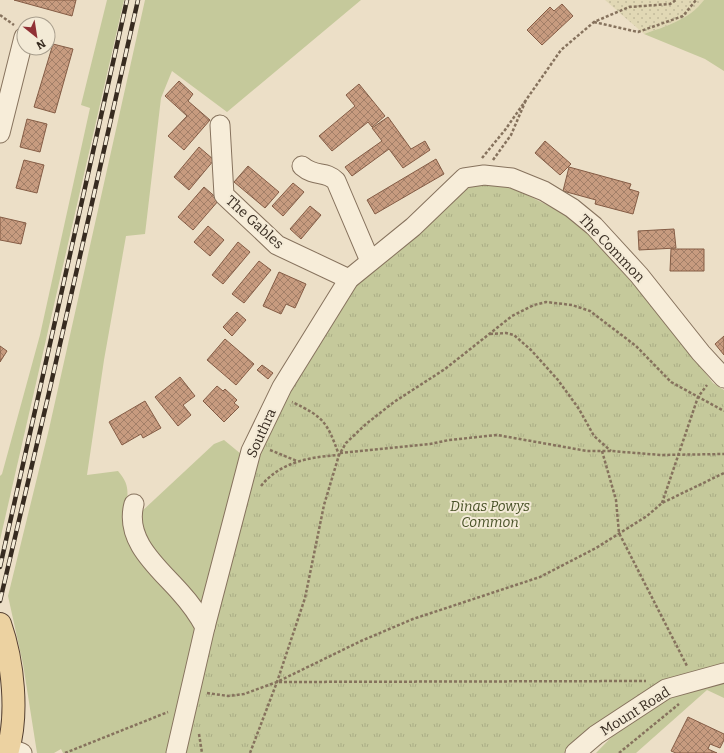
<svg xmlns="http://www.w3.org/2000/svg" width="724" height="753" font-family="Bitter,serif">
<defs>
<pattern id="farmland-dots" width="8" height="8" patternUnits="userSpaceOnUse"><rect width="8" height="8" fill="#e1d8b5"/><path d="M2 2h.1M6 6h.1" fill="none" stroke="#c2ba9b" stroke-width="1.8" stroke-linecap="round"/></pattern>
<pattern id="park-tufts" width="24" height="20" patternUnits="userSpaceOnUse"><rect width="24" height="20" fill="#c5c99b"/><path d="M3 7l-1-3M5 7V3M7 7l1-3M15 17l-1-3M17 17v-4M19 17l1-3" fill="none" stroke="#aaad85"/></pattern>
<pattern id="building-cross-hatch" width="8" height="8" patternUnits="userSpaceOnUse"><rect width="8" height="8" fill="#c79b7f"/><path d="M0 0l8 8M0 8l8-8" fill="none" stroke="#a27f68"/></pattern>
</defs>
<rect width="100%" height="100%" fill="#ecdfc7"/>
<!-- farmland -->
<polygon fill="url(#farmland-dots)" points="605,0 704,0 699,7 684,19 644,34"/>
<!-- grass -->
<g fill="#c5c99b">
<polygon points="107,0 124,0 0,540 0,476 2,474 40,335 90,108 81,105"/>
<path d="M145,0H361L227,112L172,71L161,98L145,234L126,236L104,360L87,475L118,471C134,489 123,496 131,511C149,546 171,580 191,615L197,633L166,753H63L61,749L54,753H37L23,664L8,596L49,429Z"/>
<path d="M704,0H724V71L705,59L644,34C666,26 689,20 704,0Z"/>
<polygon points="224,440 241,454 201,605 148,551 140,513 214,444"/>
<polygon points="724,679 724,698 707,690 636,753 596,753 632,716 673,693"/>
</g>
<!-- park -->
<polygon fill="url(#park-tufts)" points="487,184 509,186 567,215 587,232 668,323 713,383 724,390 724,667 591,730 564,753 182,753 261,440 357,285 470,186"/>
<!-- building -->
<g fill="url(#building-cross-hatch)" stroke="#845c45">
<polygon points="14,0 76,0 72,16"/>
<polygon points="562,4 573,16 542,45 527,30 550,7 554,11"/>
<polygon points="53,44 73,49 55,113 34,107"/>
<polygon points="179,81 193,94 188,101 210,120 184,150 168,136 187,116 165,96"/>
<polygon points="359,84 385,116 372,127 368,122 332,151 319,136 355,106 346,95"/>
<polygon points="388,117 411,149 425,141 430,150 403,168 389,149 352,176 345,167 382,141 372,128"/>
<polygon points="27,119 47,124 40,152 20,147"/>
<polygon points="545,141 571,164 560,175 535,153"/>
<polygon points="199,147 214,160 189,190 174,177"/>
<polygon points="436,159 444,174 375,214 367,200"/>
<polygon points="24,160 44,165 37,193 16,188"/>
<polygon points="248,166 279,192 265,208 234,182"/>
<polygon points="569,167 631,184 629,189 639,192 633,214 595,204 596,200 563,191"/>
<polygon points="293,183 304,192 283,216 272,206"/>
<polygon points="204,187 219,200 193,230 178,217"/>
<polygon points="310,206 321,215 301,239 290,229"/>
<polygon points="0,217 26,223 21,244 0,240"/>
<polygon points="208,226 224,240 210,256 194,242"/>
<polygon points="674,229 676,248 639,250 638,231"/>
<polygon points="238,242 250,252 223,284 212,275"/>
<polygon points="671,249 704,249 704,271 670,271"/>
<polygon points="259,261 271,270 244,303 232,294"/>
<polygon points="279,272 306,284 295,308 286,304 281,314 263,306"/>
<polygon points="237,312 246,320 232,336 223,327"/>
<polygon points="724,336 724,355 715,344"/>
<polygon points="225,339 254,364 236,385 207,360"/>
<polygon points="0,346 7,351 0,362"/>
<polygon points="262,365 273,373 268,379 257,370"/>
<polygon points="180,377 195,396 183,405 191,415 178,426 155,397"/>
<polygon points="217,386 223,391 225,389 237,400 234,403 239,407 224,422 203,401"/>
<polygon points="145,401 161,428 143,438 141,434 122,445 109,422"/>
<polygon points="688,717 724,734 724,740 720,748 710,744 708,749 717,753 676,753 671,751"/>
</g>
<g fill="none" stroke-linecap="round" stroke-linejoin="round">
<defs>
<g id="minor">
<polyline points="220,125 224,195 277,245 349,279"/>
<polyline points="0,133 24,37"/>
<path d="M302,166C316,178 325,170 336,181L370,261"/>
<path d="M134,504C124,541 159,568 180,592C190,603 198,614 205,627"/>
<polyline points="9,748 22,753"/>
<polyline points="176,753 205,627 251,451 282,387 349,279 413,227 464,178 484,175 512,178 544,191 572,208 594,226 639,275 701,353 724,378"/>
<polyline points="575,753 596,735 666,689 724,673"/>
</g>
<path id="major" d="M0,624C13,661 19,715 7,753"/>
</defs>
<!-- minor casing -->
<use href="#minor" stroke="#86725d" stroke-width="21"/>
<!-- major casing -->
<use href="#major" stroke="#544031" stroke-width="24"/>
<!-- path -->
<g stroke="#86725d" stroke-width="2.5" stroke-dasharray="3 2" stroke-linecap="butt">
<polyline points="0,15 14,25"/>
<polyline points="594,22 638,32 683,16 696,0"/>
<polyline points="482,158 505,130 561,50 594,22 629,7 670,4 676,0"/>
<polyline points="493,160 511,135 526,100"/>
<polyline points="490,334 506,333 514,335 531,350 558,380 579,409 594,436 611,451"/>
<polyline points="270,450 297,461"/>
<polyline points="602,451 616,500 619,533 687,666"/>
<polyline points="340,453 430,444 449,440 497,435 587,451 611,451 661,455 724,454"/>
<path d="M261,486C280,462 310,457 339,455C327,422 324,417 292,402"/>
<polyline points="662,503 698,397 707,385"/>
<polyline points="279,682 646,681"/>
<polyline points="207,693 228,696 244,694 277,682 361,641 413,619 540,577 596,548 647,516 662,503 724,473"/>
<polyline points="199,734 202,753"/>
<polyline points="65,753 168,712"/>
<polyline points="250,753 277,682 305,598 324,505 339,455 346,443 366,424 394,402 445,369 512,316 534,305 546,302 572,305 590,311 636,346 671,382 724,411"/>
<polyline points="619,753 679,704"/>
</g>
<!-- minor -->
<use href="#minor" stroke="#f7edd9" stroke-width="19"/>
<!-- major -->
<use href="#major" stroke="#ecd2a1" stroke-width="22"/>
<defs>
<g id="rail">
<polyline points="0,567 127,0"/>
<polyline points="0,601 48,397 138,0"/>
</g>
</defs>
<!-- rail casing -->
<use href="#rail" stroke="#372b20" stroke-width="4.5"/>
<!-- rail -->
<use href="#rail" stroke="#f3ead6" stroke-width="3" stroke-dasharray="9" stroke-linecap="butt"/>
</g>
<g text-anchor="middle" stroke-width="4" stroke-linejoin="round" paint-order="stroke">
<!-- street labels -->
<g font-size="14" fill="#372b20" stroke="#f3ead6">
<text transform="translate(255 222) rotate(42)" y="5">The Gables</text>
<text transform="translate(612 248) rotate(46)" y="5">The Common</text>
<text transform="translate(261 433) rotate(-66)" y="5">Southra</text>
<text transform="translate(635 711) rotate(-32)" y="5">Mount Road</text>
</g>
<!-- park labels -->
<g font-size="14" font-style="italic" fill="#495228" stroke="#f3ead6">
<text x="490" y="511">Dinas Powys<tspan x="490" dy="16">Common</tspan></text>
</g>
</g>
<!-- north arrow -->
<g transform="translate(36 36) rotate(150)"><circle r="19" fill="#f3ead6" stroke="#a89e8d"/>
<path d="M0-3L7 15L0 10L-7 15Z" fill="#913135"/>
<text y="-6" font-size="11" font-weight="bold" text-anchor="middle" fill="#372b20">N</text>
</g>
</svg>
